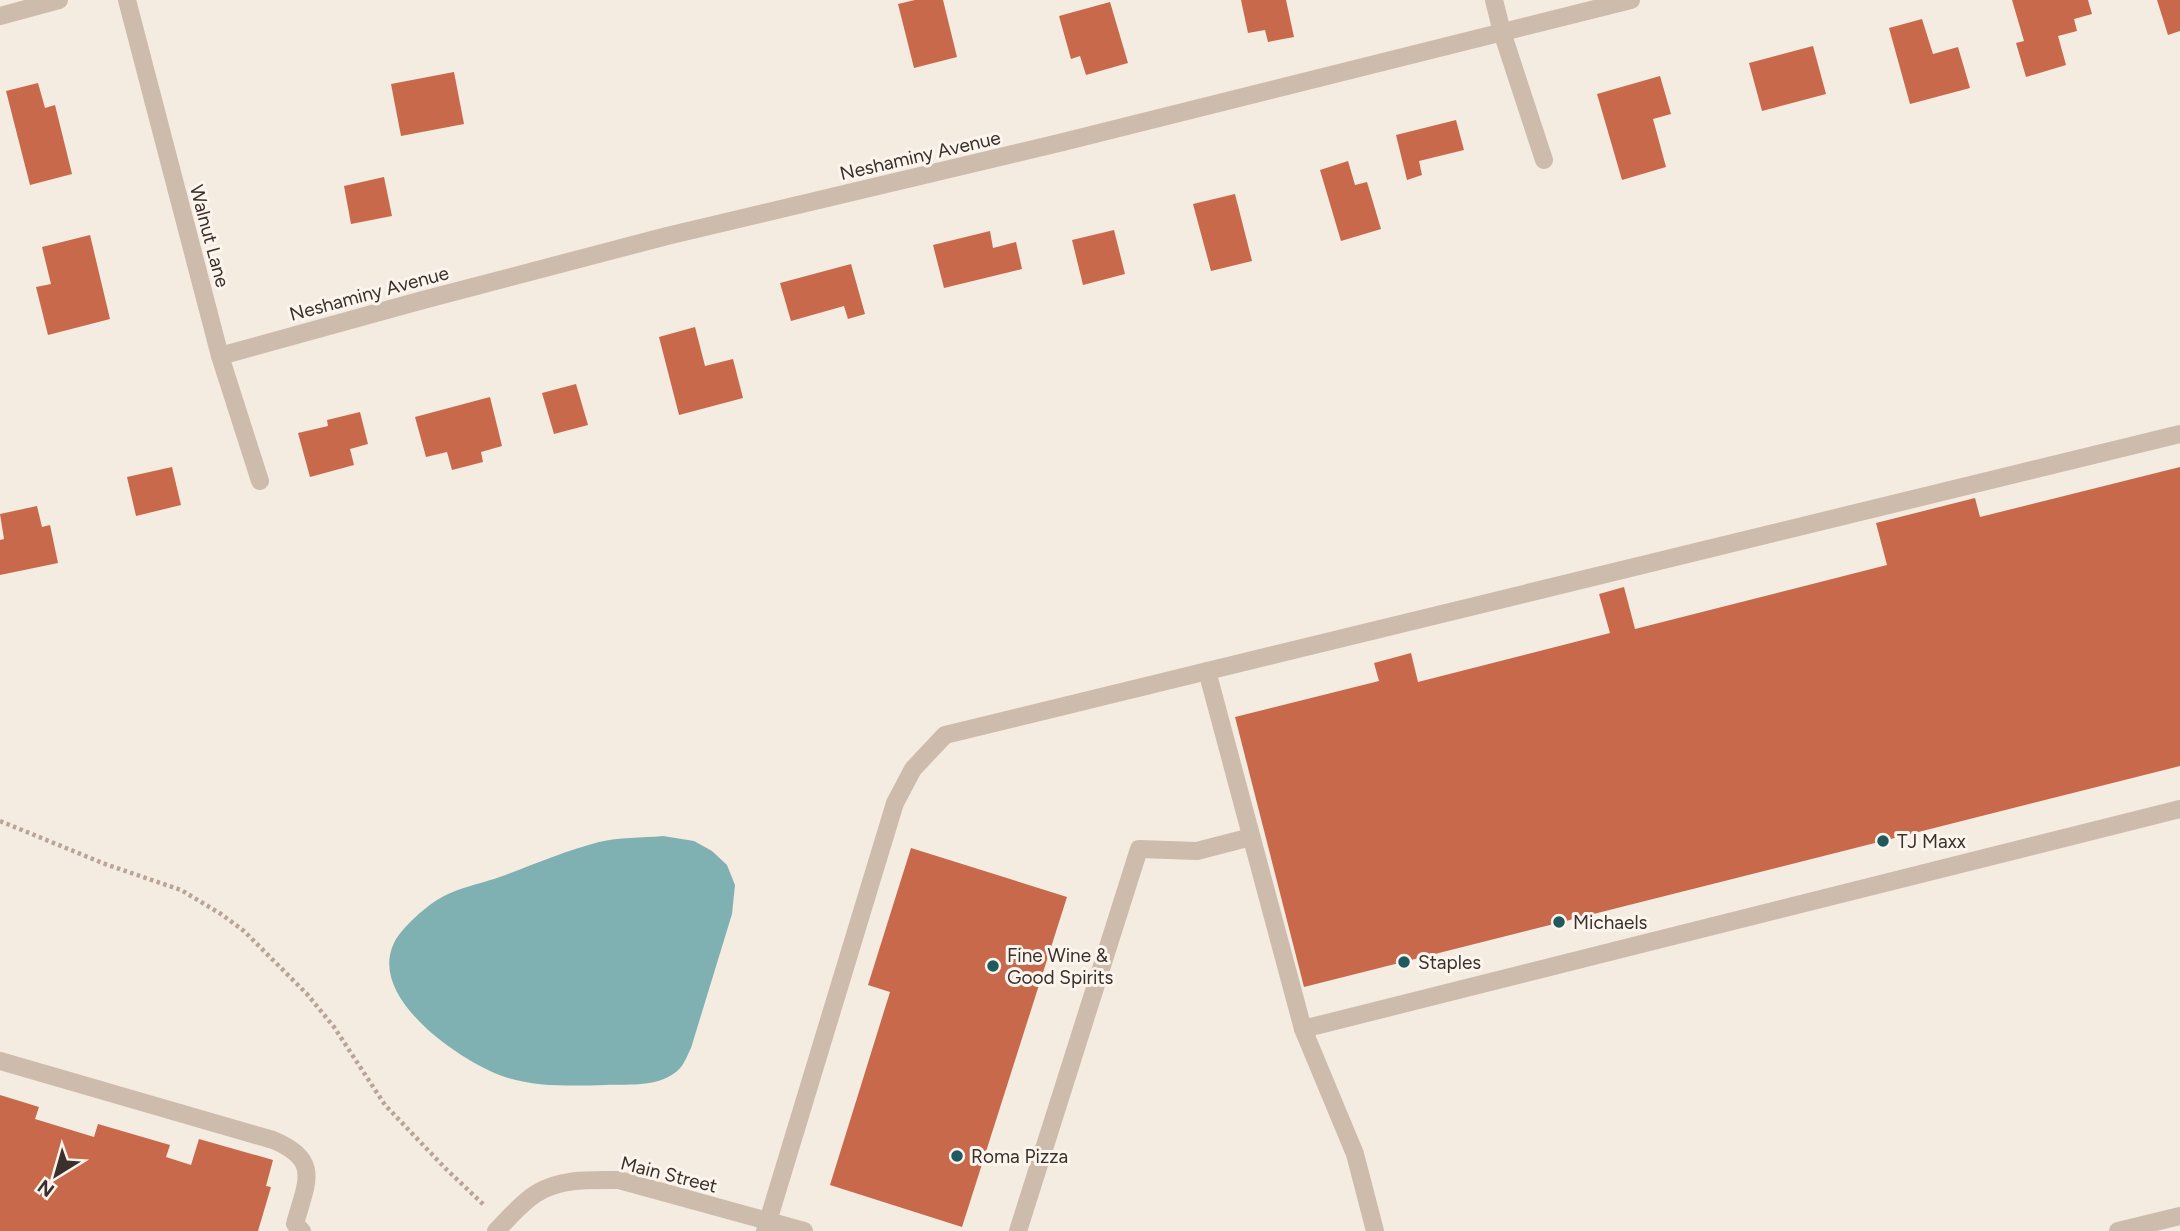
<svg xmlns="http://www.w3.org/2000/svg" width="2180" height="1231" font-family="Figtree,sans-serif">
<rect width="100%" height="100%" fill="#f4ebe1"/>
<!-- water -->
<path fill="#7fb0b2" d="M663,836L694,841L712,851L727,865L735,885L732,914L691,1048C688,1054 685,1062 681,1067C663,1088 630,1084 605,1085C573,1086 536,1087 505,1077C461,1062 367,998 394,943C401,928 428,904 444,896C459,888 478,884 494,879C528,867 564,851 599,842C619,837 642,838 663,836Z"/>
<!-- building -->
<g fill="#c8694b">
<polygon points="915,0 943,0 957,57 914,68 898,4"/>
<polygon points="1241,0 1286,0 1294,37 1268,42 1265,30 1248,33"/>
<polygon points="2012,0 2088,0 2092,14 2074,19 2077,31 2058,36 2066,65 2026,77 2016,43 2024,41"/>
<polygon points="2157,0 2180,0 2180,31 2168,35"/>
<polygon points="1110,2 1128,63 1086,75 1080,56 1071,59 1059,16"/>
<polygon points="1922,19 1933,54 1958,47 1970,88 1910,104 1889,28"/>
<polygon points="1813,46 1826,94 1762,111 1749,63"/>
<polygon points="454,72 464,124 401,136 391,84"/>
<polygon points="1660,76 1671,114 1653,119 1666,167 1622,180 1597,94"/>
<polygon points="38,83 45,108 55,105 72,174 30,185 6,91"/>
<polygon points="1456,120 1464,150 1419,161 1422,175 1407,180 1396,135"/>
<polygon points="1348,161 1355,185 1367,182 1381,229 1341,241 1320,170"/>
<polygon points="384,177 392,216 351,224 344,186"/>
<polygon points="1235,194 1252,261 1211,271 1193,204"/>
<polygon points="1114,230 1125,274 1083,285 1072,240"/>
<polygon points="990,231 993,248 1016,242 1022,269 944,288 933,245"/>
<polygon points="90,235 110,319 48,335 36,287 51,284 42,247"/>
<polygon points="851,264 865,314 848,319 844,306 791,321 780,283"/>
<polygon points="695,327 705,366 733,359 743,398 679,415 659,337"/>
<polygon points="576,384 588,425 554,434 542,393"/>
<polygon points="490,397 502,446 481,452 483,462 452,470 447,452 426,457 415,417"/>
<polygon points="360,412 368,444 350,449 354,465 310,477 298,433 328,426 327,420"/>
<polygon points="172,467 181,505 136,516 127,477"/>
<polygon points="2180,467 2180,766 1304,987 1235,717 1379,681 1374,663 1411,653 1418,682 1610,633 1599,594 1624,587 1635,629 1887,565 1876,523 1975,498 1980,517"/>
<polygon points="37,506 42,527 50,525 58,563 0,575 0,540 4,539 0,514"/>
<polygon points="911,848 1067,897 962,1227 830,1185 890,992 868,985"/>
<polygon points="0,1095 39,1107 35,1119 94,1137 98,1124 170,1145 166,1157 191,1165 199,1139 273,1160 266,1186 271,1187 258,1231 0,1231"/>
</g>
<g fill="none" stroke-linecap="round" stroke-linejoin="round">
<!-- path -->
<polyline stroke="#b9a596" stroke-width="4.5" stroke-dasharray="3.5 3.5" stroke-linecap="butt" points="0,821 105,864 181,890 221,914 244,931 307,994 334,1027 385,1105 445,1168 485,1206"/>
<!-- minor -->
<g stroke="#cdbbac" stroke-width="18">
<polyline points="127,0 220,356 260,481"/>
<polyline points="1494,0 1502,32 1544,160"/>
<polyline points="0,16 59,0"/>
<polyline points="220,356 423,300 667,236 1063,142 1631,0"/>
<polyline points="1207,671 1303,1029 1355,1154 1375,1231"/>
<polyline points="1303,1029 2180,809"/>
<path d="M0,1061L273,1140C322,1160 306,1183 295,1224L302,1231"/>
<path d="M496,1231C509,1218 522,1202 537,1193C562,1178 591,1180 619,1180L804,1231"/>
<polyline points="765,1231 895,803 913,769 945,735 2180,434"/>
<polyline points="1018,1231 1139,849 1197,851 1251,837"/>
<polyline points="2118,1231 2180,1216"/>
</g>
</g>
<!-- markers -->
<g fill="#1f5a5e" stroke="#fbf5ee" stroke-width="2.5">
<circle cx="1883" cy="841" r="7"/>
<circle cx="1559" cy="922" r="7"/>
<circle cx="1404" cy="962" r="7"/>
<circle cx="993" cy="966" r="7"/>
<circle cx="957" cy="1156" r="7"/>
</g>
<g text-anchor="middle" stroke-width="6" stroke-linejoin="round" paint-order="stroke">
<!-- street labels -->
<g font-size="19" fill="#3b302b" stroke="#fbf5ee">
<text transform="translate(920 155) rotate(-13)" y="7">Neshaminy Avenue</text>
<text transform="translate(210 236) rotate(75)" y="7">Walnut Lane</text>
<text transform="translate(369 293) rotate(-15)" y="7">Neshaminy Avenue</text>
<text transform="translate(669 1174) rotate(14)" y="7">Main Street</text>
</g>
<!-- poi labels -->
<g font-size="19" fill="#3b302b" stroke="#fbf5ee" text-anchor="start">
<text x="1897" y="848">TJ Maxx</text>
<text x="1573" y="929">Michaels</text>
<text x="1007" y="962">Fine Wine &amp;<tspan x="1007" dy="22">Good Spirits</tspan></text>
<text x="1418" y="969">Staples</text>
<text x="971" y="1163">Roma Pizza</text>
</g>
</g>
<!-- north arrow -->
<g transform="translate(56 1175) rotate(217)" stroke="#fbf5ee" stroke-width="5" paint-order="stroke">
<path d="M0-5L12 26L0 18L-12 26Z" fill="#3b302b"/>
<text y="-10" font-size="19" font-weight="bold" text-anchor="middle" fill="#3b302b">N</text>
</g>
</svg>
